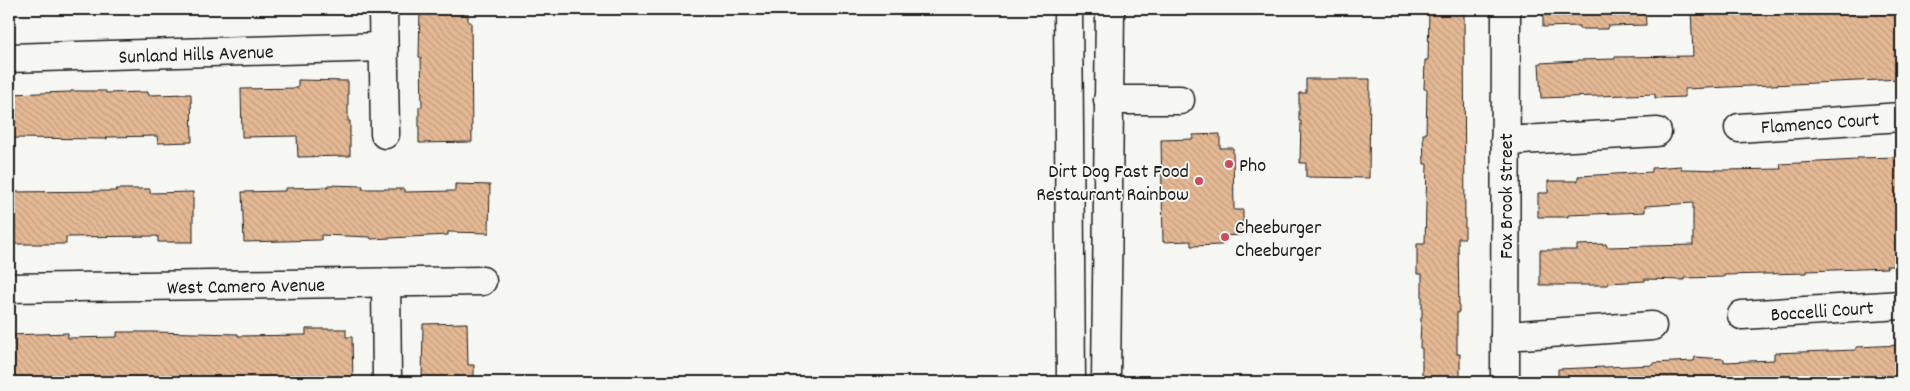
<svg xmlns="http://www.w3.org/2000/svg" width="1910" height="391" font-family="Dekko,sans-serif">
<defs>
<pattern id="building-back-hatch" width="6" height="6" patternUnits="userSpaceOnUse" patternTransform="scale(1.25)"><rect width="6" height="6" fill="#e4b894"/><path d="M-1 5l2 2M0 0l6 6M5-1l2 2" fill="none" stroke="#c39e7f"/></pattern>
</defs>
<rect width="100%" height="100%" fill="#f6f6f2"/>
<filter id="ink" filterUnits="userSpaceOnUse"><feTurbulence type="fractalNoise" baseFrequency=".02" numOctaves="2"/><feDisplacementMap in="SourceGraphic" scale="10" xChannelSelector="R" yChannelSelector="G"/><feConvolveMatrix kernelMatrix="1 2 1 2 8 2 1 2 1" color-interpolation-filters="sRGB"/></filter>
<g filter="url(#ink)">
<!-- building -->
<g fill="url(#building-back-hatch)" stroke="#1c1c1c">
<polygon points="420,9 468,9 468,22 471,22 472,142 419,143 419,107 422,107 421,57 419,57"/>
<polygon points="1429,9 1464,9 1465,238 1458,238 1459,312 1457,312 1457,354 1460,354 1460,382 1422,382 1422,348 1420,348 1421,318 1422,318 1422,274 1417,274 1417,244 1425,244 1427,164 1424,164 1423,134 1426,134 1427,89 1424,89 1425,60 1428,60"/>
<polygon points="1543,9 1645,9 1646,25 1608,26 1608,29 1579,29 1579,26 1543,27"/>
<polygon points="1691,9 1901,9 1901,79 1685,89 1685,97 1655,98 1655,94 1541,98 1539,63 1578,61 1578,60 1615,59 1615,57 1693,56"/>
<polygon points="1306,79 1370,79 1369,178 1306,177 1306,163 1300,163 1301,121 1299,121 1299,93 1306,93"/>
<polygon points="298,80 348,81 348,121 350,121 350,156 298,157 297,136 242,137 241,89 298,88"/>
<polygon points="71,91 106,91 106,93 148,92 148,95 191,94 192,142 158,143 157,136 107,137 107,139 9,138 9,94 71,92"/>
<polygon points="1220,134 1220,148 1233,148 1234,210 1243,210 1243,235 1222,236 1222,245 1191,246 1191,241 1163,242 1161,140 1193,139 1193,135"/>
<polygon points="1901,157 1901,266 1886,266 1887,268 1807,271 1807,273 1724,275 1724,277 1684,278 1684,280 1645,279 1645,281 1608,283 1608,285 1540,285 1540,250 1577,250 1577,245 1606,244 1607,247 1693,245 1693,203 1645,206 1645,212 1568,215 1568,217 1538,217 1538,193 1548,193 1548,181 1578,181 1578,176 1652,172 1652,168 1681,166 1681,169 1723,170 1781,169 1780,164 1857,160 1857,158"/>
<polygon points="455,184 490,185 489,233 448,232 448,235 371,239 370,237 321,235 321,240 244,242 242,192 285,191 285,188 328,187 328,185 363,186 362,189 405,189 405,192 455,191"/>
<polygon points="116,189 150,189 150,193 193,192 193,242 158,242 158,236 66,237 66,244 9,244 9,192 116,191"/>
<polygon points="467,323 468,365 474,365 474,382 422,382 423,324"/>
<polygon points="306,329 346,329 346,337 352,337 353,382 33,382 33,380 9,380 9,335 68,333 68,338 117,337 117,332 153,332 238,334 238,336 306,335"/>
<polygon points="1901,345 1901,382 1558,382 1558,369 1653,365 1653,363 1694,361 1695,357 1724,359 1724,362 1774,360 1774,353 1856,350 1856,347"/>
</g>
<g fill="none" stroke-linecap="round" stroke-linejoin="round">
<defs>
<g id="minor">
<polyline points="383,9 385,134"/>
<polyline points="9,58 383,47"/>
<polyline points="1108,100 1180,100"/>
<polyline points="1739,128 1901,117"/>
<polyline points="1505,141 1657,132"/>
<polyline points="386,283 387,382"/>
<polyline points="9,288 482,281"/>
<polyline points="1742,315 1901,305"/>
<polyline points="1505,336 1652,326"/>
<polyline points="1505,382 1506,9"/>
</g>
<g id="major">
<polyline points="1068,9 1071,382"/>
<polyline points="1106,382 1110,9"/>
</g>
</defs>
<!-- minor casing -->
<use href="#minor" stroke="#1c1c1c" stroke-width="31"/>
<!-- major casing -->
<use href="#major" stroke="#1c1c1c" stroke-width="31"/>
<!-- minor -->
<use href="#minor" stroke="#f6f6f2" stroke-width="28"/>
<!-- major -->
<use href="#major" stroke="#f6f6f2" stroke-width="28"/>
</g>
</g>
<!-- markers -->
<g fill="#d1495b" stroke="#f6f6f2" stroke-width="2">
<circle cx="1229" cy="164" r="5"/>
<circle cx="1199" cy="181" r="5"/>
<circle cx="1225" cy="237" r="5"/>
</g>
<g text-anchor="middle" stroke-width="4" stroke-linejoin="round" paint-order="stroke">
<!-- street labels -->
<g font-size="20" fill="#1c1c1c" stroke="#f6f6f2">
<text transform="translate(196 53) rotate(-2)" y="7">Sunland Hills Avenue</text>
<text transform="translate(1820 122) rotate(-4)" y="7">Flamenco Court</text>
<text transform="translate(1505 196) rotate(-90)" y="7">Fox Brook Street</text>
<text transform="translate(246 285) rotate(-1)" y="7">West Camero Avenue</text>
<text transform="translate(1822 310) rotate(-4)" y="7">Boccelli Court</text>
</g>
<!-- poi labels -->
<g font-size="20" fill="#1c1c1c" stroke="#f6f6f2" text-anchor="start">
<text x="1239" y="171">Pho</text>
<text x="1189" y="177" text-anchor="end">Dirt Dog Fast Food<tspan x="1189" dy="23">Restaurant Rainbow</tspan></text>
<text x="1235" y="233">Cheeburger<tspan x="1235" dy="23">Cheeburger</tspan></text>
</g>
</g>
<!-- margin -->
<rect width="1910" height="391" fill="none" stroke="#f6f6f2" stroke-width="30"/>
<rect x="15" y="15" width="1880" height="361" fill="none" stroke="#1c1c1c" stroke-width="2" filter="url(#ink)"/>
</svg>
